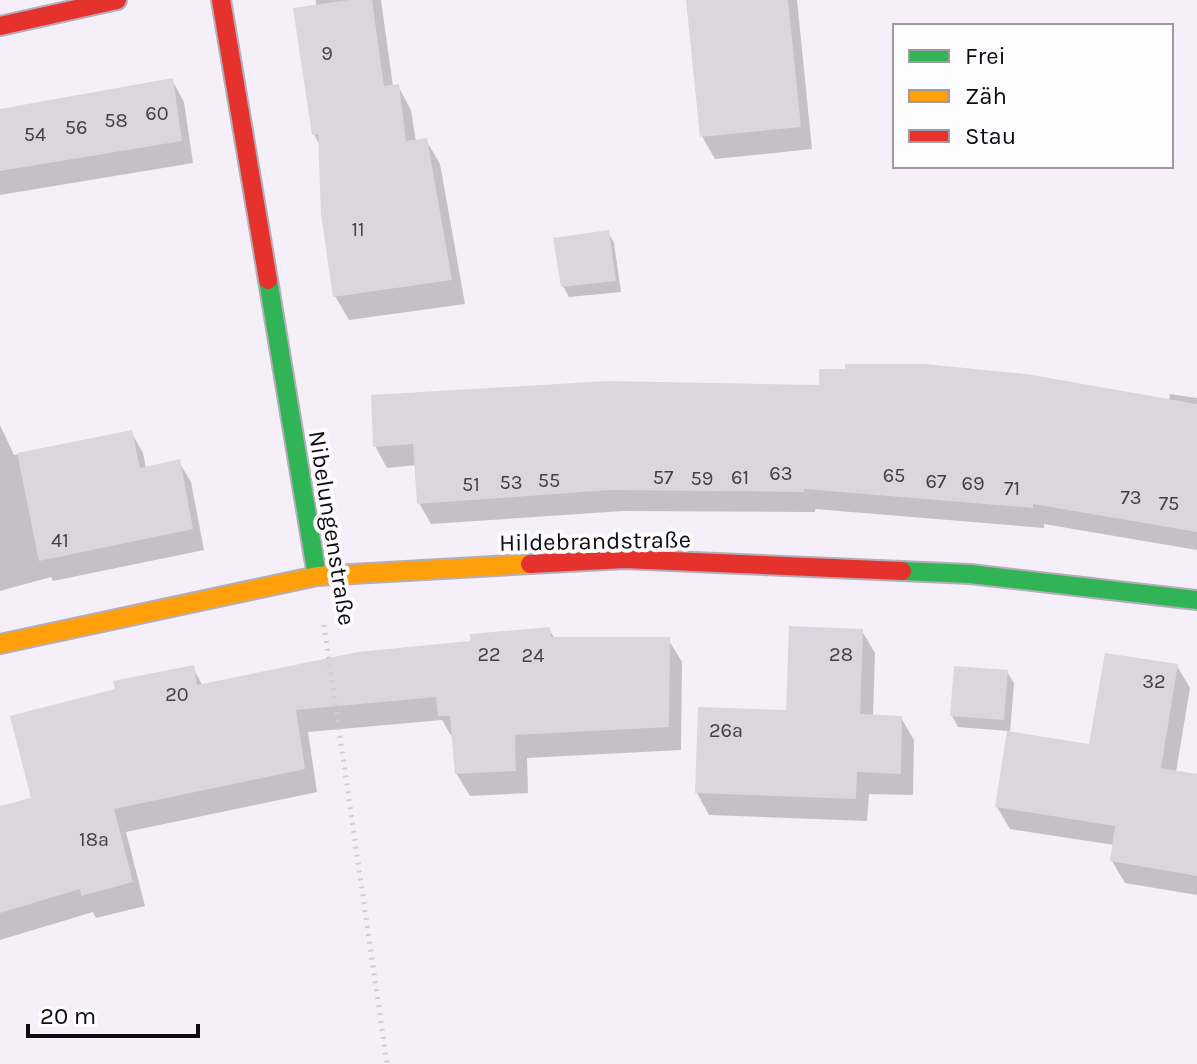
<svg xmlns="http://www.w3.org/2000/svg" width="1197" height="1064" font-family="Karla,sans-serif">
<rect width="100%" height="100%" fill="#f5effa"/>
<!-- shadow -->
<g fill="#0003">
<polygon points="316,0 381,0 393,87 398,86 411,110 416,142 426,140 440,164 465,304 349,320 335,296 320,146 314,134"/>
<polygon points="688,0 797,0 812,149 715,159 702,136"/>
<polygon points="172,80 184,102 193,163 0,195 0,110"/>
<polygon points="608,232 614,243 621,292 569,297 563,286"/>
<polygon points="1170,394 1197,398 1197,550 1044,524 1044,528 815,509 815,512 623,511 431,524 419,503 417,465 387,468 375,446 373,397 1169,401"/>
<polygon points="0,425 14,455 131,432 143,453 146,468 179,462 191,482 204,550 53,581 51,577 0,591"/>
<polygon points="549,629 555,639 668,639 682,662 681,750 527,758 528,793 470,796 456,773 453,739 442,720 308,732 317,792 126,832 145,906 96,918 93,912 0,940 0,809 34,799 117,690 193,668 203,686"/>
<polygon points="862,631 875,653 873,717 901,718 914,740 913,795 869,794 867,821 709,815 697,793 788,712"/>
<polygon points="1177,666 1190,688 1176,772 1197,776 1197,895 1125,883 1112,861 1114,845 1010,829 997,807 1009,731 958,727 952,716 1007,672 1014,683 1010,733 1091,747"/>
</g>
<!-- building -->
<g fill="#dad5df">
<polygon points="349,0 372,0 384,86 399,84 406,141 427,138 452,280 333,297 321,214 318,134 312,135 293,8"/>
<polygon points="686,0 788,0 801,127 700,137"/>
<polygon points="173,78 182,141 0,171 0,109"/>
<polygon points="609,230 616,281 561,287 553,238"/>
<polygon points="845,364 924,364 1026,374 1197,404 1197,532 1033,504 1033,508 804,489 804,492 610,490 417,504 413,444 373,447 371,395 608,381 819,385 819,369 845,369"/>
<polygon points="132,430 140,468 180,459 193,529 39,561 17,453"/>
<polygon points="789,626 863,629 860,714 902,716 901,774 857,772 856,799 695,793 698,707 786,710"/>
<polygon points="550,627 551,637 670,637 669,727 515,735 516,771 455,774 450,716 438,716 436,697 296,710 305,769 114,809 133,882 81,896 80,889 0,913 0,806 31,798 10,716 115,689 113,681 194,665 197,685 358,652 470,641 470,634"/>
<polygon points="1105,653 1178,664 1161,768 1197,774 1197,876 1110,861 1115,826 995,807 1007,731 1089,744"/>
<polygon points="954,666 1008,670 1004,720 950,716"/>
</g>
<g fill="none" stroke-linecap="round" stroke-linejoin="round">
<defs>
<g id="fast">
<polyline points="268,280 317,576"/>
<polyline points="902,571 970,574 1197,600"/>
</g>
<polyline id="slow" points="0,644 317,576 530,564"/>
<g id="jam">
<polyline points="221,0 268,280"/>
<polyline points="0,26 117,0"/>
<polyline points="530,564 624,559 902,571"/>
</g>
</defs>
<!-- fast casing -->
<use href="#fast" stroke="#b4aeb8" stroke-width="22"/>
<!-- slow casing -->
<use href="#slow" stroke="#b4aeb8" stroke-width="22"/>
<!-- jam casing -->
<use href="#jam" stroke="#b4aeb8" stroke-width="22"/>
<!-- path -->
<polyline stroke="#d0ced0" stroke-width="5" stroke-dasharray="2 6" stroke-linecap="butt" points="324,625 387,1064"/>
<!-- fast -->
<use href="#fast" stroke="#30b455" stroke-width="18"/>
<!-- slow -->
<use href="#slow" stroke="#ff9f0a" stroke-width="18"/>
<!-- jam -->
<use href="#jam" stroke="#e5322d" stroke-width="18"/>
</g>
<g text-anchor="middle" stroke-width="8" stroke-linejoin="round" paint-order="stroke">
<!-- number labels -->
<g font-size="20" fill="#433e47">
<text x="327" y="60">9</text>
<text x="157" y="120">60</text>
<text x="116" y="127">58</text>
<text x="76" y="134">56</text>
<text x="35" y="141">54</text>
<text x="358" y="236">11</text>
<text x="781" y="480">63</text>
<text x="894" y="482">65</text>
<text x="663" y="484">57</text>
<text x="740" y="484">61</text>
<text x="702" y="485">59</text>
<text x="549" y="487">55</text>
<text x="936" y="488">67</text>
<text x="511" y="489">53</text>
<text x="973" y="490">69</text>
<text x="471" y="491">51</text>
<text x="1012" y="495">71</text>
<text x="1131" y="504">73</text>
<text x="1169" y="510">75</text>
<text x="60" y="547">41</text>
<text x="489" y="661">22</text>
<text x="841" y="661">28</text>
<text x="533" y="662">24</text>
<text x="1154" y="688">32</text>
<text x="177" y="701">20</text>
<text x="726" y="737">26a</text>
<text x="94" y="846">18a</text>
</g>
<!-- street labels -->
<g font-size="24" fill="#0f0a13" stroke="#fcfcfc">
<text transform="translate(332 528) rotate(81)" y="8">Nibelungenstraße</text>
<text transform="translate(595 541) rotate(-1)" y="8">Hildebrandstraße</text>
</g>
</g>
<!-- legend -->
<rect x="893" y="24" width="280" height="144" fill="#fcfcfc" stroke="#9d9b9f" stroke-width="2"/>
<rect x="909" y="50" width="40" height="12" fill="#30b455" stroke="#9d9b9f" stroke-width="2"/>
<text x="965" y="64" font-size="24" fill="#0f0a13">Frei</text>
<rect x="909" y="90" width="40" height="12" fill="#ff9f0a" stroke="#9d9b9f" stroke-width="2"/>
<text x="965" y="104" font-size="24" fill="#0f0a13">Zäh</text>
<rect x="909" y="130" width="40" height="12" fill="#e5322d" stroke="#9d9b9f" stroke-width="2"/>
<text x="965" y="144" font-size="24" fill="#0f0a13">Stau</text>
<!-- scale -->
<path d="M28 1024v12h170v-12" fill="none" stroke="#0f0a13" stroke-width="4"/>
<text x="40" y="1024" font-size="24" fill="#0f0a13" stroke="#fcfcfc" stroke-width="6" paint-order="stroke">20 m</text>
</svg>
